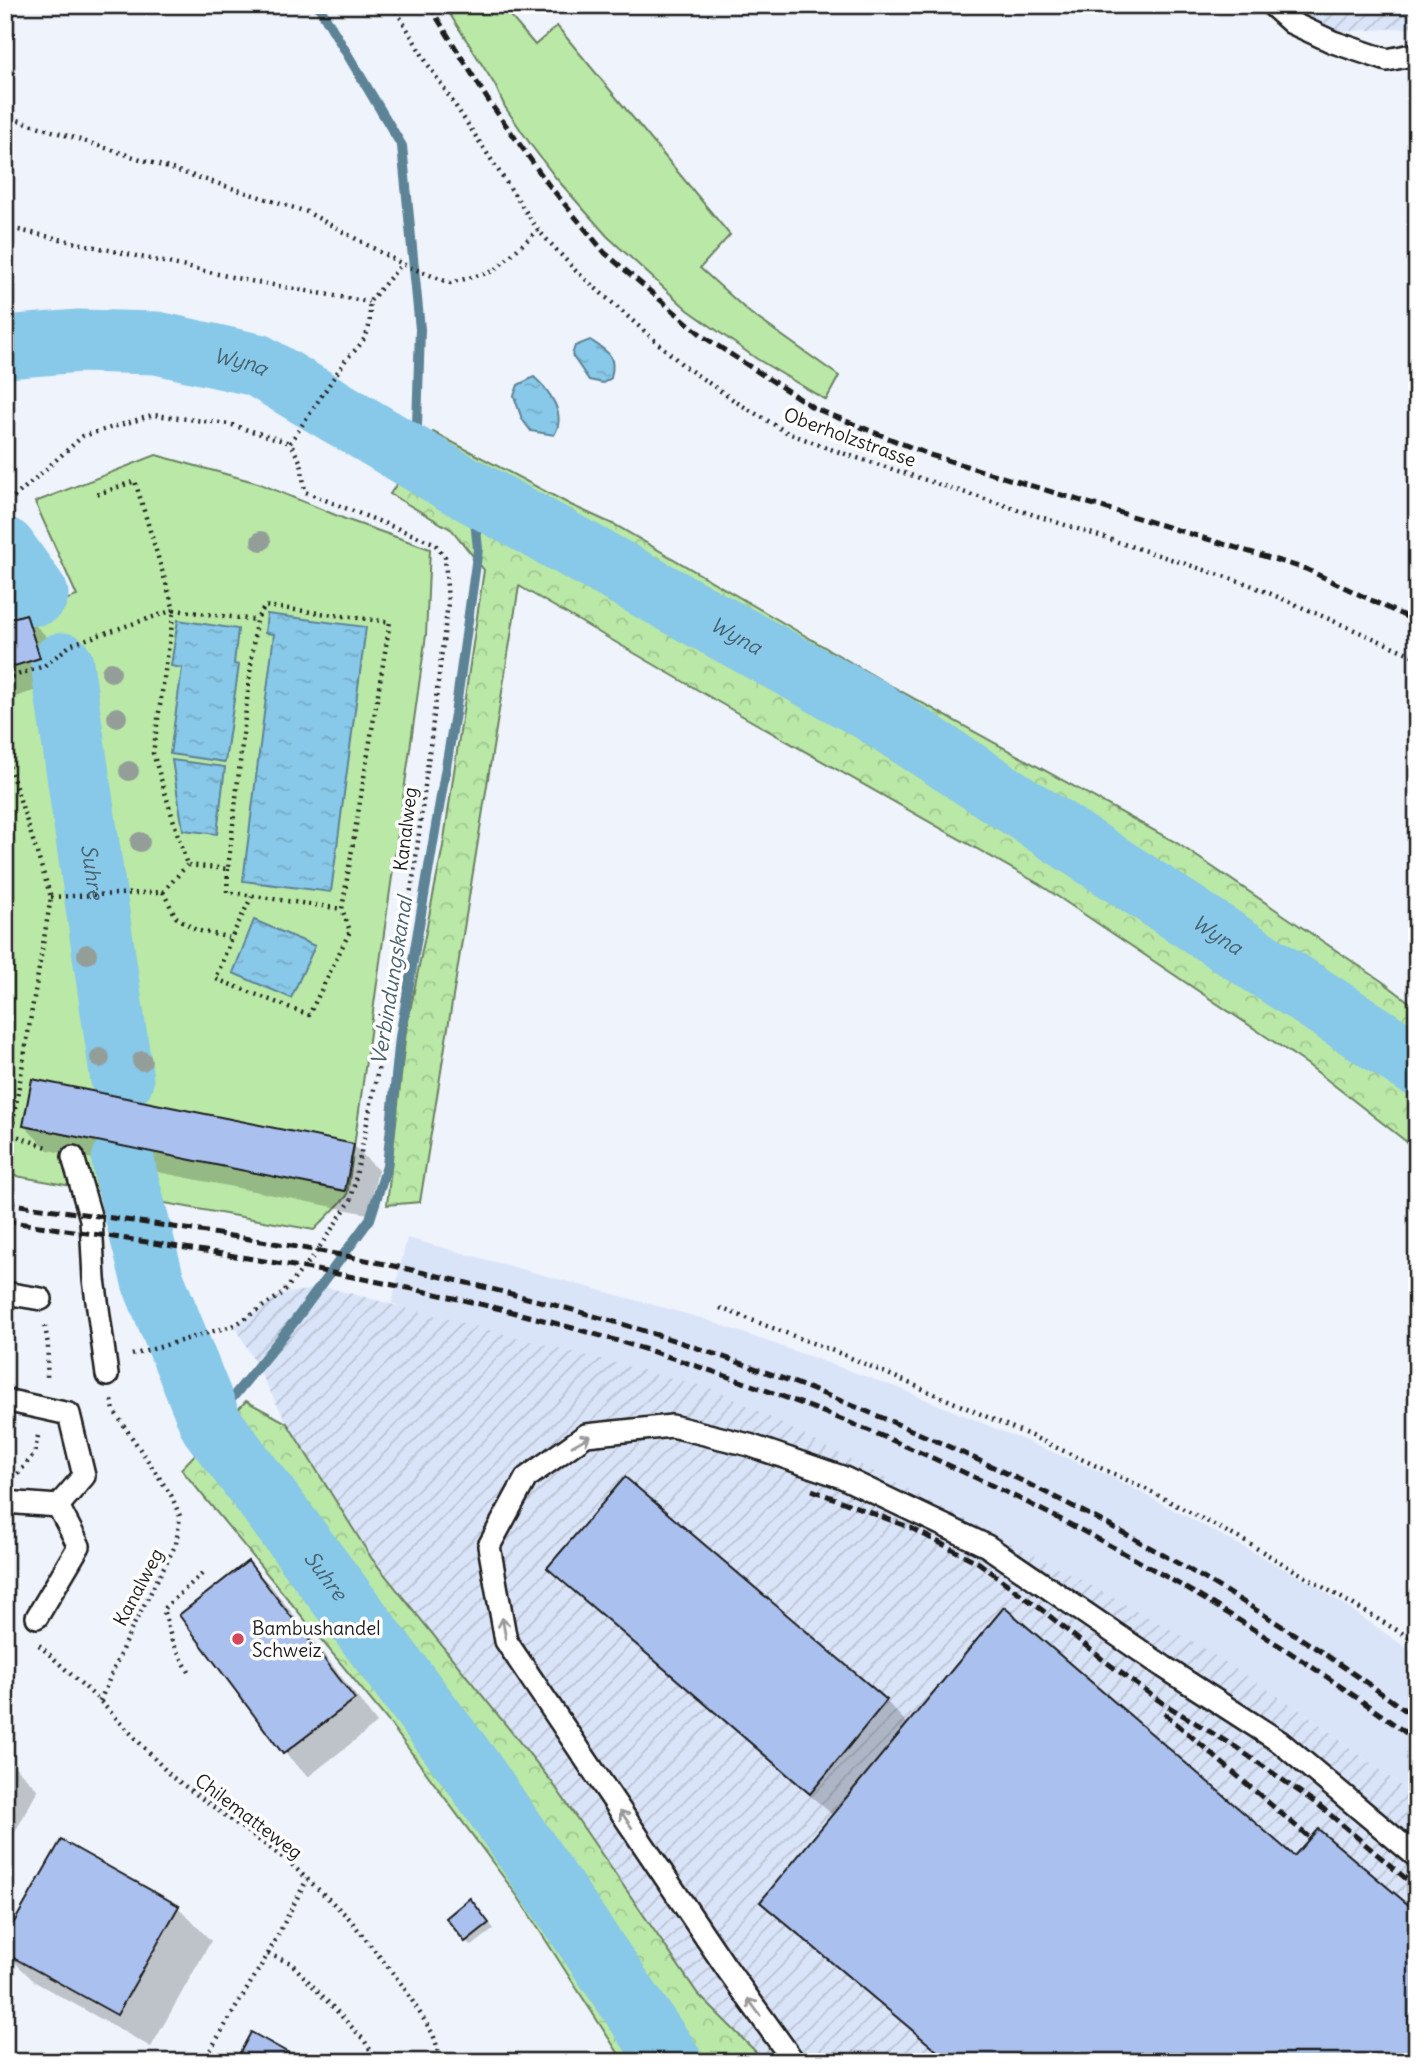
<svg xmlns="http://www.w3.org/2000/svg" width="1422" height="2067" font-family="Delius,sans-serif">
<defs>
<pattern id="industrial-furrows" width="10" height="10" patternUnits="userSpaceOnUse" patternTransform="scale(1.75)"><rect width="10" height="10" fill="#dae4f8"/><path d="M-1 1l2-2M0 10L10 0M9 11l2-2" fill="none" stroke="#bac3d4"/></pattern>
<pattern id="forest-crowns" width="20" height="18" patternUnits="userSpaceOnUse" patternTransform="scale(1.75)"><rect width="20" height="18" fill="#bae8a7"/><path d="M2 6a3 3 0 1 1 6 0M12 15a3 3 0 1 1 6 0" fill="none" stroke="#9fc68f"/></pattern>
<pattern id="water-ripples" width="26" height="14" patternUnits="userSpaceOnUse" patternTransform="scale(1.75)"><rect width="26" height="14" fill="#88c8e8"/><path d="M2 4q2-2 4 0t4 0M15 11q2-2 4 0t4 0" fill="none" stroke="#75abc6"/></pattern>
</defs>
<rect width="100%" height="100%" fill="#eef3fc"/>
<filter id="ink" filterUnits="userSpaceOnUse"><feTurbulence type="fractalNoise" baseFrequency=".0143" numOctaves="2"/><feDisplacementMap in="SourceGraphic" scale="14" xChannelSelector="R" yChannelSelector="G"/><feConvolveMatrix kernelMatrix="1 2 1 2 8 2 1 2 1" color-interpolation-filters="sRGB"/></filter>
<g filter="url(#ink)">
<!-- built -->
<polygon fill="#dae4f8" points="407,1238 701,1318 898,1388 1110,1476 1315,1585 1417,1655 1417,1798 1306,1714 392,1303"/>
<!-- industrial -->
<g fill="url(#industrial-furrows)">
<polygon points="1285,5 1417,5 1417,27 1323,33"/>
<polygon points="326,1287 717,1390 1065,1571 1197,1644 1306,1714 1417,1798 1417,2062 766,2062 698,1994 552,1782 372,1559 287,1423 235,1325 282,1294"/>
</g>
<!-- grass -->
<g fill="#bae8a7" stroke="#6b8262" stroke-width="2">
<polygon points="444,5 501,5 535,45 557,26 730,235 700,268 750,313 839,376 826,400 757,359 688,310 607,236 556,178 531,145 505,107 495,85"/>
<polygon points="156,455 258,483 345,519 430,549 426,635 347,1196 314,1230 5,1174 5,620 77,596 35,502"/>
</g>
<!-- forest -->
<g fill="url(#forest-crowns)" stroke="#6b8262" stroke-width="2">
<polygon points="433,432 571,505 617,526 893,687 1177,843 1383,982 1417,1008 1417,1150 1307,1064 1039,884 739,714 519,586 420,1202 387,1205 406,1031 443,846 484,570 452,530 390,494"/>
<polygon points="246,1401 287,1423 372,1559 552,1782 698,1994 766,2062 624,2062 518,1897 388,1721 181,1469"/>
</g>
<!-- water -->
<g fill="url(#water-ripples)" stroke="#5d8396" stroke-width="2">
<path d="M590,340C607,351 617,355 611,378L603,383L589,380L572,355L575,346Z"/>
<path d="M534,377C550,391 567,415 554,435L531,431L522,419L514,396L518,385Z"/>
<polygon points="267,614 366,627 331,892 243,881 274,634 265,633"/>
<polygon points="178,620 238,629 234,664 239,665 225,762 170,754 182,668 171,666"/>
<polygon points="172,760 225,767 217,834 183,830"/>
<polygon points="254,920 315,946 291,998 233,973"/>
</g>
<!-- shadow -->
<g fill="#0003">
<polygon points="26,616 50,640 63,682 5,700 5,622"/>
<polygon points="24,1126 354,1146 378,1170 368,1214 48,1150"/>
<polygon points="248,1563 272,1587 377,1723 308,1777 285,1753 182,1616"/>
<polygon points="549,1568 886,1701 909,1725 1295,1859 1417,2062 949,2062 781,1920 763,1902 834,1816 573,1592"/>
<polygon points="5,1757 38,1790 5,1850"/>
<polygon points="476,1906 494,1929 472,1946 466,1941"/>
<polygon points="178,1907 211,1941 151,2047 35,1982 5,1953"/>
</g>
<g fill="none" stroke-linecap="round" stroke-linejoin="round">
<!-- stream -->
<g stroke="#5d8396" stroke-width="10">
<polyline points="318,5 402,146 420,329 416,458"/>
<polyline points="211,1424 294,1322 370,1219 387,1166 400,1037 455,714 478,549 472,491"/>
</g>
<!-- river -->
<g stroke="#88c8e8" stroke-width="63">
<path id="s1" d="M5,347L79,341L157,343L257,365L451,480L871,710L1417,1065"/>
<polyline points="5,549 37,594"/>
<path id="s2" d="M62,664L122,1080"/>
<path id="s3" d="M123,1160L126,1176L153,1281L211,1424L472,1771L671,2062"/>
</g>
</g>
<!-- building -->
<g fill="#aac1ef" stroke="#1c1c1c" stroke-width="2">
<polygon points="26,614 40,658 5,669 5,620"/>
<polygon points="32,1079 354,1144 345,1191 23,1126"/>
<polygon points="625,1477 887,1700 810,1794 547,1568"/>
<polygon points="248,1561 355,1699 283,1754 179,1615"/>
<polygon points="1004,1607 1294,1856 1318,1829 1417,1912 1417,2062 950,2062 760,1902"/>
<polygon points="61,1840 179,1906 117,2015 5,1953 5,1938"/>
<polygon points="470,1898 489,1923 465,1942 446,1918"/>
<polygon points="251,2032 305,2062 235,2062"/>
</g>
<g fill="none" stroke-linecap="round" stroke-linejoin="round">
<defs>
<g id="service">
<polyline points="1272,5 1292,23 1333,42 1387,60 1417,54"/>
<polyline points="73,1157 91,1219 94,1279 107,1375"/>
<polyline points="5,1293 41,1299"/>
<polyline points="5,1400 69,1414 84,1476 58,1506 5,1502"/>
<polyline points="37,1617 79,1546 58,1506"/>
<polyline points="794,2062 725,1966 506,1641 489,1546 526,1478 586,1435 672,1426 749,1445 842,1477 987,1546 1164,1667 1280,1742 1417,1857"/>
</g>
</defs>
<!-- service casing -->
<use href="#service" stroke="#1c1c1c" stroke-width="26"/>
<!-- path -->
<g stroke="#1c1c1c" stroke-width="4.5" stroke-dasharray="2 5" stroke-linecap="butt">
<polyline points="393,5 427,63 538,230 576,271 684,366 738,403 788,433 836,451 1248,584 1417,657"/>
<polyline points="5,116 307,212 402,264 450,283 494,271 538,230"/>
<polyline points="5,227 245,280 369,302"/>
<path d="M290,443L347,358C368,339 372,329 369,302L402,264"/>
<polyline points="5,508 11,500 83,436 154,415 229,424 290,443"/>
<polygon points="174,610 256,620 228,869 187,865 153,753"/>
<polyline points="5,679 44,666 72,644 174,610 135,481 96,495"/>
<polyline points="5,753 51,897 11,1134 47,1147"/>
<polyline points="228,869 227,892 342,909 390,622 265,606 256,620"/>
<polyline points="163,892 176,917 196,930 231,938"/>
<polyline points="252,896 231,938 216,979 309,1015 350,931 342,909"/>
<polyline points="51,897 163,892 187,865"/>
<polyline points="720,1308 844,1355 1027,1434 1142,1487 1246,1542 1417,1642"/>
<polyline points="45,1326 48,1345 47,1380"/>
<polyline points="132,1355 235,1325 282,1294 315,1254 351,1200 379,1065 414,873 448,603 445,557 434,543 305,492 301,463 290,443"/>
<polyline points="18,1474 34,1454 38,1436"/>
<polyline points="39,1645 100,1701 171,1776 289,1862 348,1917 403,1986 433,2034 442,2062"/>
<polyline points="189,1672 172,1641 163,1609 202,1574"/>
<polyline points="100,1701 127,1638 176,1544 180,1516 171,1495 114,1411 112,1400"/>
<polyline points="268,1954 291,1963 364,2040 378,2062"/>
<polyline points="203,2062 268,1954 307,1879"/>
</g>
<!-- service -->
<use href="#service" stroke="#fff" stroke-width="21"/>
<!-- rail -->
<g stroke="#1c1c1c" stroke-width="5" stroke-dasharray="10 5" stroke-linecap="butt">
<polyline points="429,5 488,100 548,184 605,253 704,337 814,408 930,455 1306,569 1417,622"/>
<path d="M5,1203C106,1217 207,1231 308,1249C383,1262 457,1280 531,1299C615,1320 698,1347 779,1377C1005,1461 1222,1575 1417,1719"/>
<path d="M5,1221C182,1247 359,1272 532,1317C847,1399 1155,1546 1417,1741"/>
<polyline points="812,1490 911,1528 979,1563 1046,1613 1102,1659 1161,1702 1237,1748 1320,1806 1417,1888"/>
<polyline points="1164,1713 1310,1838"/>
</g>
</g>
<!-- trees -->
<g fill="#949e98">
<circle cx="261" cy="541" r="10"/>
<circle cx="111" cy="672" r="10"/>
<circle cx="117" cy="717" r="10"/>
<circle cx="129" cy="771" r="10"/>
<circle cx="140" cy="842" r="10"/>
<circle cx="87" cy="954" r="10"/>
<circle cx="100" cy="1058" r="10"/>
<circle cx="142" cy="1061" r="10"/>
</g>
<!-- one-way arrows -->
<defs><path id="oneway-shaft" d="M-6 0H5M1.5-3L5.5 0L1.5 3" fill="none" stroke-width="1.6" stroke-linecap="round" stroke-linejoin="round" transform="scale(1.75)"/></defs>
<g stroke="#999">
<use href="#oneway-shaft" transform="translate(581 1441) rotate(-30)"/>
<use href="#oneway-shaft" transform="translate(504 1628) rotate(-100)"/>
<use href="#oneway-shaft" transform="translate(626 1819) rotate(-124)"/>
<use href="#oneway-shaft" transform="translate(754 2007) rotate(-126)"/>
</g>
</g>
<!-- markers -->
<circle fill="#d1495b" stroke="#fff" stroke-width="2.5" cx="238" cy="1639" r="7"/>
<g text-anchor="middle" stroke-width="7" stroke-linejoin="round" paint-order="stroke">
<!-- street labels -->
<g font-size="19" fill="#1c1c1c" stroke="#fff">
<text transform="translate(850 437) rotate(20)" y="7">Oberholzstrasse</text>
<text transform="translate(405 829) rotate(-83)" y="7">Kanalweg</text>
<text transform="translate(138 1587) rotate(-62)" y="7">Kanalweg</text>
<text transform="translate(249 1816) rotate(37)" y="7">Chilematteweg</text>
</g>
<!-- poi labels -->
<g font-size="19" fill="#1c1c1c" stroke="#fff" text-anchor="start">
<text x="252" y="1635">Bambushandel<tspan x="252" dy="22">Schweiz</tspan></text>
</g>
<!-- water labels -->
<g font-size="21" font-style="italic" fill="#47616e" stroke="#fff">
<text dy="7" stroke="none"><textPath href="#s1" startOffset="238">Wyna</textPath></text>
<text dy="7" stroke="none"><textPath href="#s1" startOffset="805">Wyna</textPath></text>
<text dy="7" stroke="none"><textPath href="#s2" startOffset="210">Suhre</textPath></text>
<text dy="7" stroke="none"><textPath href="#s1" startOffset="1372">Wyna</textPath></text>
<text transform="translate(392 981) rotate(-81)" y="7">Verbindungskanal</text>
<text dy="7" stroke="none"><textPath href="#s3" startOffset="469">Suhre</textPath></text>
</g>
</g>
<!-- margin -->
<rect width="1422" height="2067" fill="none" stroke="#fff" stroke-width="28"/>
<rect x="14" y="14" width="1394" height="2039" fill="none" stroke="#1c1c1c" stroke-width="2.5" filter="url(#ink)"/>
</svg>
